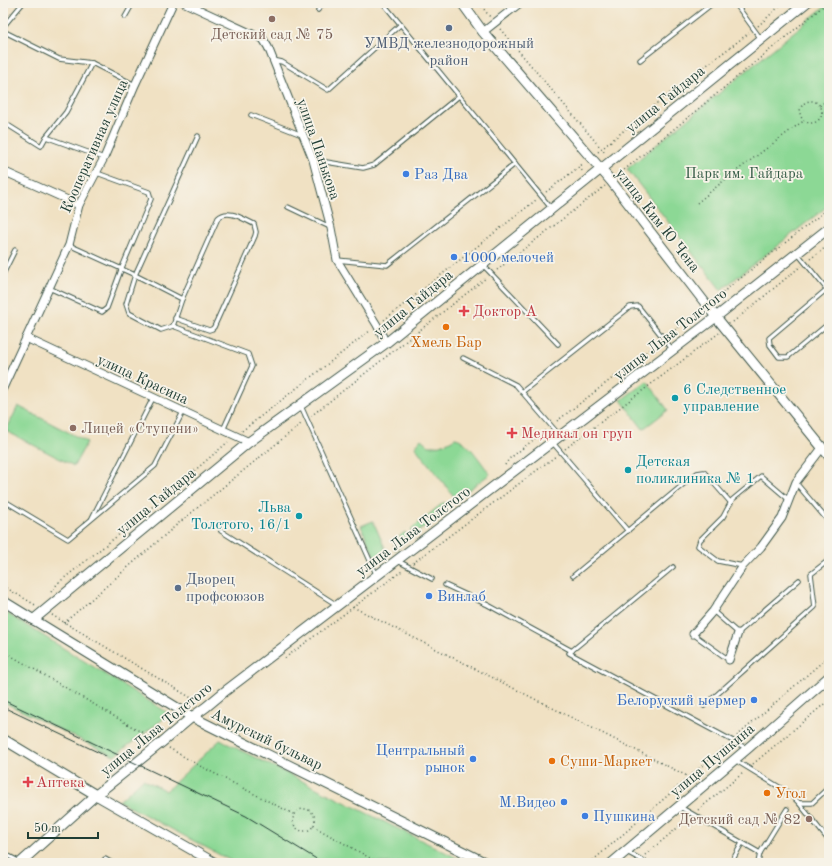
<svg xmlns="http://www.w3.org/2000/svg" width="832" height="866" font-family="'Old Standard TT',serif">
<rect width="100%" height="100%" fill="#f7f3e8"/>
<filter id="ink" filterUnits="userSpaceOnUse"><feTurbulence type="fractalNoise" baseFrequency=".025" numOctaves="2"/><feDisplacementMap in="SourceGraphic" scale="8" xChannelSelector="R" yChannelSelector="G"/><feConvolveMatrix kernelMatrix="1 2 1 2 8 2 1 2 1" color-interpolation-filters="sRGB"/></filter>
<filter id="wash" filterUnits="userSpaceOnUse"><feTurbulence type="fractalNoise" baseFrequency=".012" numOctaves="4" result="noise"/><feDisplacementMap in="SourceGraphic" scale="16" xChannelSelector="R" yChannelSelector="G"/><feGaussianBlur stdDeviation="0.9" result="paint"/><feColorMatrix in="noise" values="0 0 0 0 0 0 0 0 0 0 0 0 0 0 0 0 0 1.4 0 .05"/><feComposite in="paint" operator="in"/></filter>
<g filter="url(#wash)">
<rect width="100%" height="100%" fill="#f0e1c3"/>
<!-- green -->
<g fill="#8cd895" stroke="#568a64">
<polygon points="829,3 829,205 721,290 627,169"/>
<polygon points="647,381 668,410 643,429 621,400"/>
<polygon points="18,406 87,442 74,466 6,431"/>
<path d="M455,438C467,439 482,464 490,474L456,499L415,447L421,439L429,446C440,446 446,444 455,438Z"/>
<polygon points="444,502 449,508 415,534 410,530"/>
<path d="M373,521L388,555C385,558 381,564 376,560L361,526Z"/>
<path d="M405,532L409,539L395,550L394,549C393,540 399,537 405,532Z"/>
<polygon points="3,611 170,714 114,756 3,702"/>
<polygon points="220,740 467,863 235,863 119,801 143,779 166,791"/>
</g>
</g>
<g filter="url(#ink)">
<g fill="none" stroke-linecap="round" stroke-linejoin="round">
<defs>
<g id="service">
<polyline points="383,3 551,208"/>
<polyline points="735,3 761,39"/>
<polyline points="318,10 323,3"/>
<polyline points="125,17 133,3"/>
<polyline points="3,27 23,3"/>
<polyline points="3,31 59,59 92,63"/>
<polyline points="273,60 282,62 328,90 400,25"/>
<polyline points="640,60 713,3"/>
<polyline points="251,115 302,135"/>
<polyline points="3,122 41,146 46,137 104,158"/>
<polyline points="46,137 66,112 92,63 135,85"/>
<polyline points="314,160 363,168 374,165 459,96"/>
<polyline points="288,207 330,227"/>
<polyline points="69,245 135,275 182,299 173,326 248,354 252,366 223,430"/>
<polyline points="798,254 829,292"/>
<polyline points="337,260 387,265 515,164"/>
<polyline points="483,265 558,344"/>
<polyline points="3,274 15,250"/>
<polyline points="49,288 102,312 107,308 121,270 151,199 149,192 97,173"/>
<polyline points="827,289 769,338 770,345 779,357 788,357 829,323"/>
<path d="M175,318L209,330L212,329L214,327L255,236L256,232L254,224C243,219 228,208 218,218L182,299"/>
<polyline points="173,326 161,330 129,313 126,304 135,275 198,136"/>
<polyline points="463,358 516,385 560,436"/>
<polyline points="522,392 630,307 638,306 672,349"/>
<polyline points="301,406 377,576"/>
<polyline points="553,443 628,531"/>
<polyline points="796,483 829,522"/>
<polyline points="3,500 68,539 155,466 183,412"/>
<polyline points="92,518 153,398"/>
<polyline points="221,531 337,605"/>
<polyline points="398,561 432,579"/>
<polyline points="743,566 718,561 698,546 700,540 723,517 732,500 761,476 789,500"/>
<polyline points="673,567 569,653 746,748"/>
<polyline points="573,576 697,473 704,472 731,503"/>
<polyline points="445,585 488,605 572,651"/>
<polyline points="713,611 738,633 799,580"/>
<polyline points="693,634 729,660"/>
<polyline points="704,706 815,607 811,574 829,560"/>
<polyline points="735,760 789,793 799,803 829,841"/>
<polyline points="3,796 3,795"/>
<polyline points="799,803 812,803 829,787"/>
<polyline points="680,807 760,853 787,809"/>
<polyline points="627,852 647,863"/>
<polyline points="3,853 20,862"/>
<polyline points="102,863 105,859 112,863"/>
<polyline points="731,863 742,843"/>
<polyline points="758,863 760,853"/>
</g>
<g id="minor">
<polyline points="185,3 263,39 268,47 313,160 331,228 337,260 377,325 386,343"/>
<polyline points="483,32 520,3"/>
<polyline points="3,171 79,205"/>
<polyline points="26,338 249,442"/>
<polyline points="3,388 69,245 79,205 104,158 135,85 173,3"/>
<polyline points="693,634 713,611 743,566 761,547 782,518 796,482 822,448"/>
<polyline points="729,660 738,633"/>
</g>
<g id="tertiary">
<polyline points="462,3 483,32 611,181 716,317 829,456"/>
<polyline points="3,601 192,717 486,863"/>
<polyline points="33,620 249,442 386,343 806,3"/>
<polyline points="3,739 96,795 215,863"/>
<polyline points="20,863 96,795 161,743 192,717 206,707 224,692 716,317 829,228"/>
<polyline points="612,863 747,749 829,677"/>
</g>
</defs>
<!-- service casing -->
<use href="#service" stroke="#3e5649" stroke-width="5.5"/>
<!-- minor casing -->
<use href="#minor" stroke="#3e5649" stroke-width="9"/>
<!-- tertiary casing -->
<use href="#tertiary" stroke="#3e5649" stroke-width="11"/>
<!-- path -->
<g stroke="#3e5649" stroke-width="1.5" stroke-dasharray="1 3" stroke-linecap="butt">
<polyline points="479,3 490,17"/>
<polyline points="758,26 783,3"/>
<polyline points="500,29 606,154"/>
<circle cx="811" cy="112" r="11"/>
<polyline points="820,106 829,98"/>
<polyline points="598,152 657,103 749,33"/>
<polyline points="579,167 583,172"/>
<polyline points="618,175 827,3"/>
<polyline points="546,192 584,163"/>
<polyline points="697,203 727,178 799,124 804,121"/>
<polyline points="810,259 829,245"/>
<polyline points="497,270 605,186"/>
<polyline points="713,300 829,208"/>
<polyline points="384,320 536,200"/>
<polyline points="733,322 801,266"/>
<polyline points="669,335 699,311"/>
<polyline points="311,416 486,278"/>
<polyline points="557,421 658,343"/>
<polyline points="242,431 371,330"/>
<polyline points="565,449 719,333"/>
<polyline points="505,465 509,459 546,430"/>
<polyline points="413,563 556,456"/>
<polyline points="3,586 37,606"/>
<polyline points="51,592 58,583 131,525 228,442"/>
<polyline points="353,607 689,777"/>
<polyline points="52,615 198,702"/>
<polyline points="64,623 180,522 302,423"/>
<polyline points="3,651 153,739"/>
<polyline points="285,658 402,571"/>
<polyline points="737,736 829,656"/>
<polyline points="169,748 200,766 295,815"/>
<polyline points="753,764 829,700"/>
<circle cx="304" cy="820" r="11"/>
<polyline points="698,810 743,773"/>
<polyline points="313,826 379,863"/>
<polyline points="645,855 688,819"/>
<polyline points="590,863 726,745"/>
</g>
<!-- service -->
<use href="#service" stroke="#fff" stroke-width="3.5"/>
<!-- minor -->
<use href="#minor" stroke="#fff" stroke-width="7"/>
<!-- tertiary -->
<use href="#tertiary" stroke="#fff" stroke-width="9"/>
<!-- tram -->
<g stroke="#1f3d34" stroke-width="1">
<polyline points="3,700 246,816 323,863"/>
<polyline points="3,707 106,756"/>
</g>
</g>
</g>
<!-- markers -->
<g fill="#8d6e63" stroke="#f7f3e8" stroke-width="1.5">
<circle cx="272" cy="19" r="4"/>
<circle cx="73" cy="428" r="4"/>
<circle cx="809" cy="819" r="4"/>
</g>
<g fill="#5c6f8a" stroke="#f7f3e8" stroke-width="1.5">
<circle cx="449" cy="28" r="4"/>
<circle cx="178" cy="588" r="4"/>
</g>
<g fill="#3f7fe0" stroke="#f7f3e8" stroke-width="1.5">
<circle cx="406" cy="174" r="4"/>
<circle cx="454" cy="257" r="4"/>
<circle cx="429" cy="596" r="4"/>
<circle cx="754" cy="700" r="4"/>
<circle cx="473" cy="759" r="4"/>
<circle cx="564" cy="802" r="4"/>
<circle cx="585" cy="816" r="4"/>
</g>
<g fill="#e0444e" stroke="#f7f3e8" stroke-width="1.5">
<path d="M462 305h4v4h4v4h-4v4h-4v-4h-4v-4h4z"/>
<path d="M510 427h4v4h4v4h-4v4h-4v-4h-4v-4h4z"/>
<path d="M26 776h4v4h4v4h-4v4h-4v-4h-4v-4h4z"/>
</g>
<g fill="#e8710a" stroke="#f7f3e8" stroke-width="1.5">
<circle cx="446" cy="327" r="4"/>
<circle cx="552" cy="761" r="4"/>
<circle cx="767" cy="793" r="4"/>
</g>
<g fill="#0f9aa8" stroke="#f7f3e8" stroke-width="1.5">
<circle cx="675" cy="398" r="4"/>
<circle cx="628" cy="470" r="4"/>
<circle cx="299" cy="516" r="4"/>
</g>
<g text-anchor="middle" stroke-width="3.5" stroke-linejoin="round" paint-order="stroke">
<!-- education labels -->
<g font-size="15" fill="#785e54" stroke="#f7f3e8">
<text x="272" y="39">Детский сад № 75</text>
<text x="81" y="433" text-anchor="start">Лицей «Ступени»</text>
<text x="801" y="824" text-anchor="end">Детский сад № 82</text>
</g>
<!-- service labels -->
<g font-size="15" fill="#4e5e75" stroke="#f7f3e8">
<text x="449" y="48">УМВД железнодорожный<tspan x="449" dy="17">район</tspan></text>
<text x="186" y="584" text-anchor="start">Дворец<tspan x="186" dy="17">профсоюзов</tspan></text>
</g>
<!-- street labels -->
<g font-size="15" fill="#1f3d34" stroke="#f7f3e8">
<text transform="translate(665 99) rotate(-39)" y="5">улица Гайдара</text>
<text transform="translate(94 146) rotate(-66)" y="5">Кооперативная улица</text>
<text transform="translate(319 149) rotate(71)" y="5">улица Панькова</text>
<text transform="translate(658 220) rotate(52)" y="5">улица Ким Ю Чена</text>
<text transform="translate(413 303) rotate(-39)" y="5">улица Гайдара</text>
<text transform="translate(670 334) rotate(-38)" y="5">улица Льва Толстого</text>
<text transform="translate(143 379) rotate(25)" y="5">улица Красина</text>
<text transform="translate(156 501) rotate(-39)" y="5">улица Гайдара</text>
<text transform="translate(413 531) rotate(-37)" y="5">улица Льва Толстого</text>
<text transform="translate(156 729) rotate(-39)" y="5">улица Льва Толстого</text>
<text transform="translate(267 739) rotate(26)" y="5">Амурский бульвар</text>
<text transform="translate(712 760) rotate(-40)" y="5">улица Пушкина</text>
</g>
<!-- park labels -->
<g font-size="15" fill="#355c47" stroke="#f7f3e8">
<text x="744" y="178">Парк им. Гайдара</text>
</g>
<!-- shop labels -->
<g font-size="15" fill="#366cbe" stroke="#f7f3e8" text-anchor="start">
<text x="414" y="179">Раз Два</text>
<text x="462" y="262">1000 мелочей</text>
<text x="437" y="601">Винлаб</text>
<text x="746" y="705" text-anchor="end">Белоруский ыермер</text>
<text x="465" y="755" text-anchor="end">Центральный<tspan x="465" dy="17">рынок</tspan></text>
<text x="556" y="807" text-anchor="end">М.Видео</text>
<text x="593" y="821">Пушкина</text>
</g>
<!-- health labels -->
<g font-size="15" fill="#be3a42" stroke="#f7f3e8" text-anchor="start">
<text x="473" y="316">Доктор А</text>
<text x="521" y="438">Медикал он груп</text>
<text x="36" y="787">Аптека</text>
</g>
<!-- food labels -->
<g font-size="15" fill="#c56008" stroke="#f7f3e8" text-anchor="start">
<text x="446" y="347" text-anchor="middle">Хмель Бар</text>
<text x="560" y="766">Суши-Маркет</text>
<text x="775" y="798">Угол</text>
</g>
<!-- culture labels -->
<g font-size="15" fill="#0d838f" stroke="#f7f3e8" text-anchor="start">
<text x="683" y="394">6 Следственное<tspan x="683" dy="17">управление</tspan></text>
<text x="636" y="466">Детская<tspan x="636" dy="17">поликлиника № 1</tspan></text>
<text x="291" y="512" text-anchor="end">Льва<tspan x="291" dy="17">Толстого, 16/1</tspan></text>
</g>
</g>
<!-- margin -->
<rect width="832" height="866" fill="none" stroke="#f7f3e8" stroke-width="16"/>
<!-- scale -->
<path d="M28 832v6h70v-6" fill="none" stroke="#1f3d34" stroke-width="2"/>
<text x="34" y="832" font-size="12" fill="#1f3d34" stroke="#f7f3e8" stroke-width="3" paint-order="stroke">50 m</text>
</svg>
